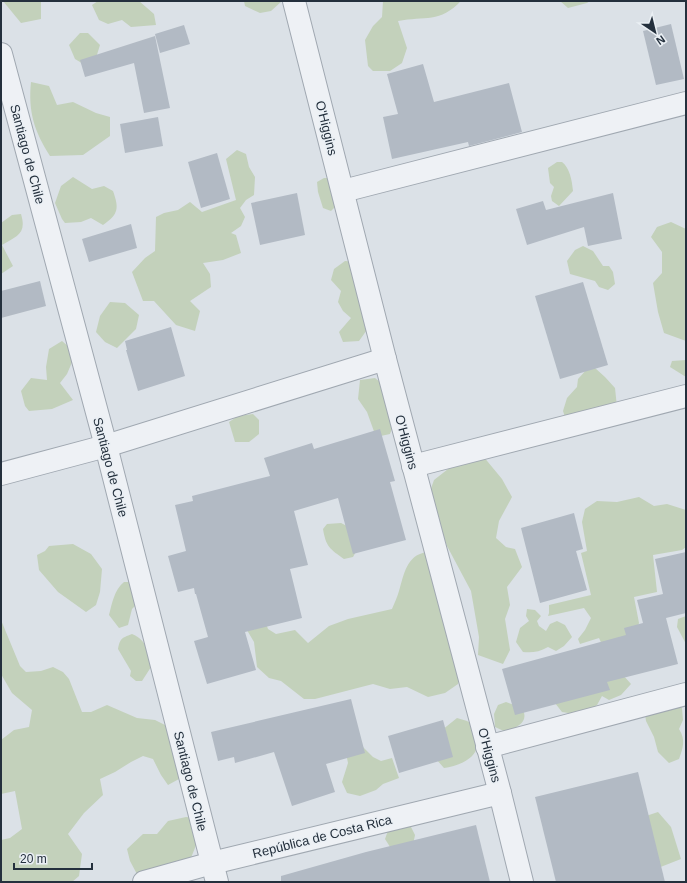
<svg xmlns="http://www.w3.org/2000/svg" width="687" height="883" font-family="Arial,sans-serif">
<rect width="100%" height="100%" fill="#dbe1e7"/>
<!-- green -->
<g fill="#c3d1bb">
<polygon points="3,1 41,1 41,19 21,23"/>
<polygon points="98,1 139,1 154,14 156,25 131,27 122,20 108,24 99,20 92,5"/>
<polygon points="244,1 282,1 271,11 260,13 245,6"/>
<path d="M383,1H461C440,23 425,16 398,21L407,48L402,63L390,71H373L368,66L365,40L373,26L382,17Z"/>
<polygon points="560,1 590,1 587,3 568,8"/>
<polygon points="80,33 88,33 100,45 95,61 85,65 75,59 69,45"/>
<path d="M31,82L49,86L57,105L73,102L96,113L110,117V136L83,155L50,156C34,131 28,111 31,82Z"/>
<polygon points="237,150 246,154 249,167 255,177 254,195 246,200 240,208 245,217 241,226 231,233 236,235 241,253 223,260 203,263 210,274 211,287 190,301 200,311 195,331 176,325 154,301 143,301 132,272 145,258 155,251 156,217 164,213 178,210 190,202 202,212 236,200 226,159"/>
<path d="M557,162H562C570,168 572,181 573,191L559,206L552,201L551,196L554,187L550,183L548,168Z"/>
<path d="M73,177L92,189L104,186L113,191C119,208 119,214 103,225L91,218L81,222L65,223L62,219L55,203L61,186Z"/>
<polygon points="324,178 330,178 339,203 331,211 323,208 318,192 317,182"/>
<path d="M21,214C27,234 17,236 2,245L13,266L1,274V223L12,215Z"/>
<polygon points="671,222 686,229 686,341 664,333 658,312 653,283 662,273 662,252 651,237 657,227"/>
<polygon points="583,246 593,251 603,266 609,266 613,272 615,284 608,290 599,287 595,281 570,274 567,261 575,250"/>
<polygon points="345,261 357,262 369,327 359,341 343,342 339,332 351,318 343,311 338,302 341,291 331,280 334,269"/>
<polygon points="110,302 125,303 139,315 136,329 117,348 105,342 96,332 100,316"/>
<polygon points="62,341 76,353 67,374 60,383 73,400 52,409 29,411 25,406 21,391 31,378 47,380 46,367 49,349"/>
<polygon points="686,360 686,377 670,367 672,361"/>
<polygon points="588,368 595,368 605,377 615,388 617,407 567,423 563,411 567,398 577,387 578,379"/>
<polygon points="375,378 386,387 395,420 390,434 376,437 367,412 358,399 360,380"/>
<polygon points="253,414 259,420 259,434 249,442 235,442 229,422 238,416"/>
<polygon points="483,456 502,479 512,497 499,521 496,538 506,547 515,549 522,567 507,587 510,605 505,619 510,650 503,664 478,655 479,637 471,591 447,546 429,494 434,480 457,462"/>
<polygon points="639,497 654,506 667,504 686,510 686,547 682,550 653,555 657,592 634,597 639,623 635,638 605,651 599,638 580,644 578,639 585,630 591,618 584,608 548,616 549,613 549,605 591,595 581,553 587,551 582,522 585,509 597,501 617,502"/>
<path d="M341,523L351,528L358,548L353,557L344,559C330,549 326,547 323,529L327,524Z"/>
<polygon points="73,544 91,554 102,569 100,592 96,605 86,612 58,592 39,570 37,555 45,551 49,546"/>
<path d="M427,552L437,580L433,587L439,594L460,675L458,684L445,693L428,697L407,687L390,689L373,684L315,699H304L281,681L269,678L257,667L254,642L241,620L253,589L268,629L276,634L295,630L308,643L329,626L348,619L392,609C394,604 397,598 399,591C404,575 406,555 427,552Z"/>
<path d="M124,582H131L136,605L132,609L128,625L119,628L109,615C112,604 114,590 124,582Z"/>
<path d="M527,609L535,610L541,616L537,621L539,626L546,631L550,624L557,621L565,625L572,637L564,646L556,651L548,647C539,652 532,653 523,652L516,642L520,628L529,621L526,616Z"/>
<polygon points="686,616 686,644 677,627 678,619"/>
<path d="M1,620L20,666L26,672L41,671L53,667L63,672L69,679L82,712H91L107,705L137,718L155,720L165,725C171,742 179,761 179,779L168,785L161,775L153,759L143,756L131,762L115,772L100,779L103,795L84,813L68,834L82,854L79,876L72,882H1V840L10,838L22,829L15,791L1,794V740L14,730L29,727L32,710L12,693L1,674Z"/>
<path d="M132,634C148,641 148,652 151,667L142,681H136L130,676L131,671L118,649C120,639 121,638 132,634Z"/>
<polygon points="623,675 631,684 621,695 609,700 602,696 597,705 581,715 562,712 555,703"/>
<path d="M671,700L682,708L683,720L679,729C686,740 683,748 679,759L669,763L658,752L654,737L646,721L644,707Z"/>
<path d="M506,702L522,708C530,722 517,727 506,732L495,727L494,714L498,705Z"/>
<path d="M457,718L467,721L475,726C475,732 478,740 477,746C476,759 456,767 444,768L436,759L442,730Z"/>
<polygon points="362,746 373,757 381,761 392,758 399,778 383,784 376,790 360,796 347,793 342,782 348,763 346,753"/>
<polygon points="658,812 671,827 681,859 658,868 643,817"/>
<polygon points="186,817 204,819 197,843 188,865 138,876 130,861 127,849 143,834 157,834 168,821"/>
<polygon points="410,825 415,835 413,845 392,850 385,839 389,828"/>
</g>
<!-- building -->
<g fill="#b2bac4">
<polygon points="671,24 684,79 656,85 643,31"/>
<polygon points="184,25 190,44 160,53 155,34"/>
<polygon points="155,36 170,108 144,113 134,63 85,77 80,60"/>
<polygon points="423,64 434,102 509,83 522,132 469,146 468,142 392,159 383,117 398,114 387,74"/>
<polygon points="158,117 163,146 125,153 120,124"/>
<polygon points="217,153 230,199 201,208 188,162"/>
<polygon points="297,193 305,235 260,245 251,203"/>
<polygon points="613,193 622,239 588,246 584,227 527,245 516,209 543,201 546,210"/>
<polygon points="131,224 137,248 89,262 82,239"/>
<polygon points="40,281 46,306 1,318 1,291"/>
<polygon points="583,282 608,365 560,379 535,296"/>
<polygon points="171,327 185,376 138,391 126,350 127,350 125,341"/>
<polygon points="380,429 395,481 390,482 406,540 353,554 338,498 294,511 308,565 290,569 302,618 245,632 256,670 207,684 194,641 208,637 196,594 195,594 194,588 178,592 168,556 186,551 175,505 193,501 192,496 270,476 264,458 312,443 314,449"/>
<polygon points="574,513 583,549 576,551 587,590 540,603 521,528"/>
<polygon points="686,552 686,613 666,618 678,664 607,682 610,690 515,715 502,669 626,635 624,628 643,623 637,600 663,594 655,559"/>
<polygon points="351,699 365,753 326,764 335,792 292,806 274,752 235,763 234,757 218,761 211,732"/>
<polygon points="443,720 453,757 399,773 388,736"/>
<polygon points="638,772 665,882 556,882 535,797"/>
<polygon points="476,825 490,882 281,882 281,876 366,852"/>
</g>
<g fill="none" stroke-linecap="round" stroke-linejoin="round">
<defs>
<g id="minor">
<polyline points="294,1 385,359 500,793 522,882"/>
<polyline points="1,54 106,446 217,882"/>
<polyline points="343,191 686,103"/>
<polyline points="413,466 686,396"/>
<polyline points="1,474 106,446 385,359"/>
<polyline points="487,747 686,694"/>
<polyline points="144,882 212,863 500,793"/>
</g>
</defs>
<!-- minor casing -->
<use href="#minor" stroke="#a0a8b1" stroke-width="24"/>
<!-- minor -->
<use href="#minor" stroke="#eef1f5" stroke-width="22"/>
</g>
<g text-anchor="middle" stroke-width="3" stroke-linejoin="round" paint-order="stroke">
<!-- street labels -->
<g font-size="13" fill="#24303d" stroke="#eaeff4">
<text transform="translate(327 128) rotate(76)" y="5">O'Higgins</text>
<text transform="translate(28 154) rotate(75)" y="5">Santiago de Chile</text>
<text transform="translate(407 442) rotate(75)" y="5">O'Higgins</text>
<text transform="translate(111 467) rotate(75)" y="5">Santiago de Chile</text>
<text transform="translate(490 755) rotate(75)" y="5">O'Higgins</text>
<text transform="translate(191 781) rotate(76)" y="5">Santiago de Chile</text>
<text transform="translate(322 836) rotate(-14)" y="5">República de Costa Rica</text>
</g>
</g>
<!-- border -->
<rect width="687" height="883" fill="none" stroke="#24303d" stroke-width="4"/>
<!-- north arrow -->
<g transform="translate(655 32) rotate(145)" stroke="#eaeff4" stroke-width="3" paint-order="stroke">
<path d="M0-3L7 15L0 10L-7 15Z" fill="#24303d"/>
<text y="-6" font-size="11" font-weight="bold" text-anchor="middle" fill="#24303d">N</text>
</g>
<!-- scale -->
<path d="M14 863v6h78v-6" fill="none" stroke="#24303d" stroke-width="2"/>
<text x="20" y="863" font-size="12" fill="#24303d" stroke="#eaeff4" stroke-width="3" paint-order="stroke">20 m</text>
</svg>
